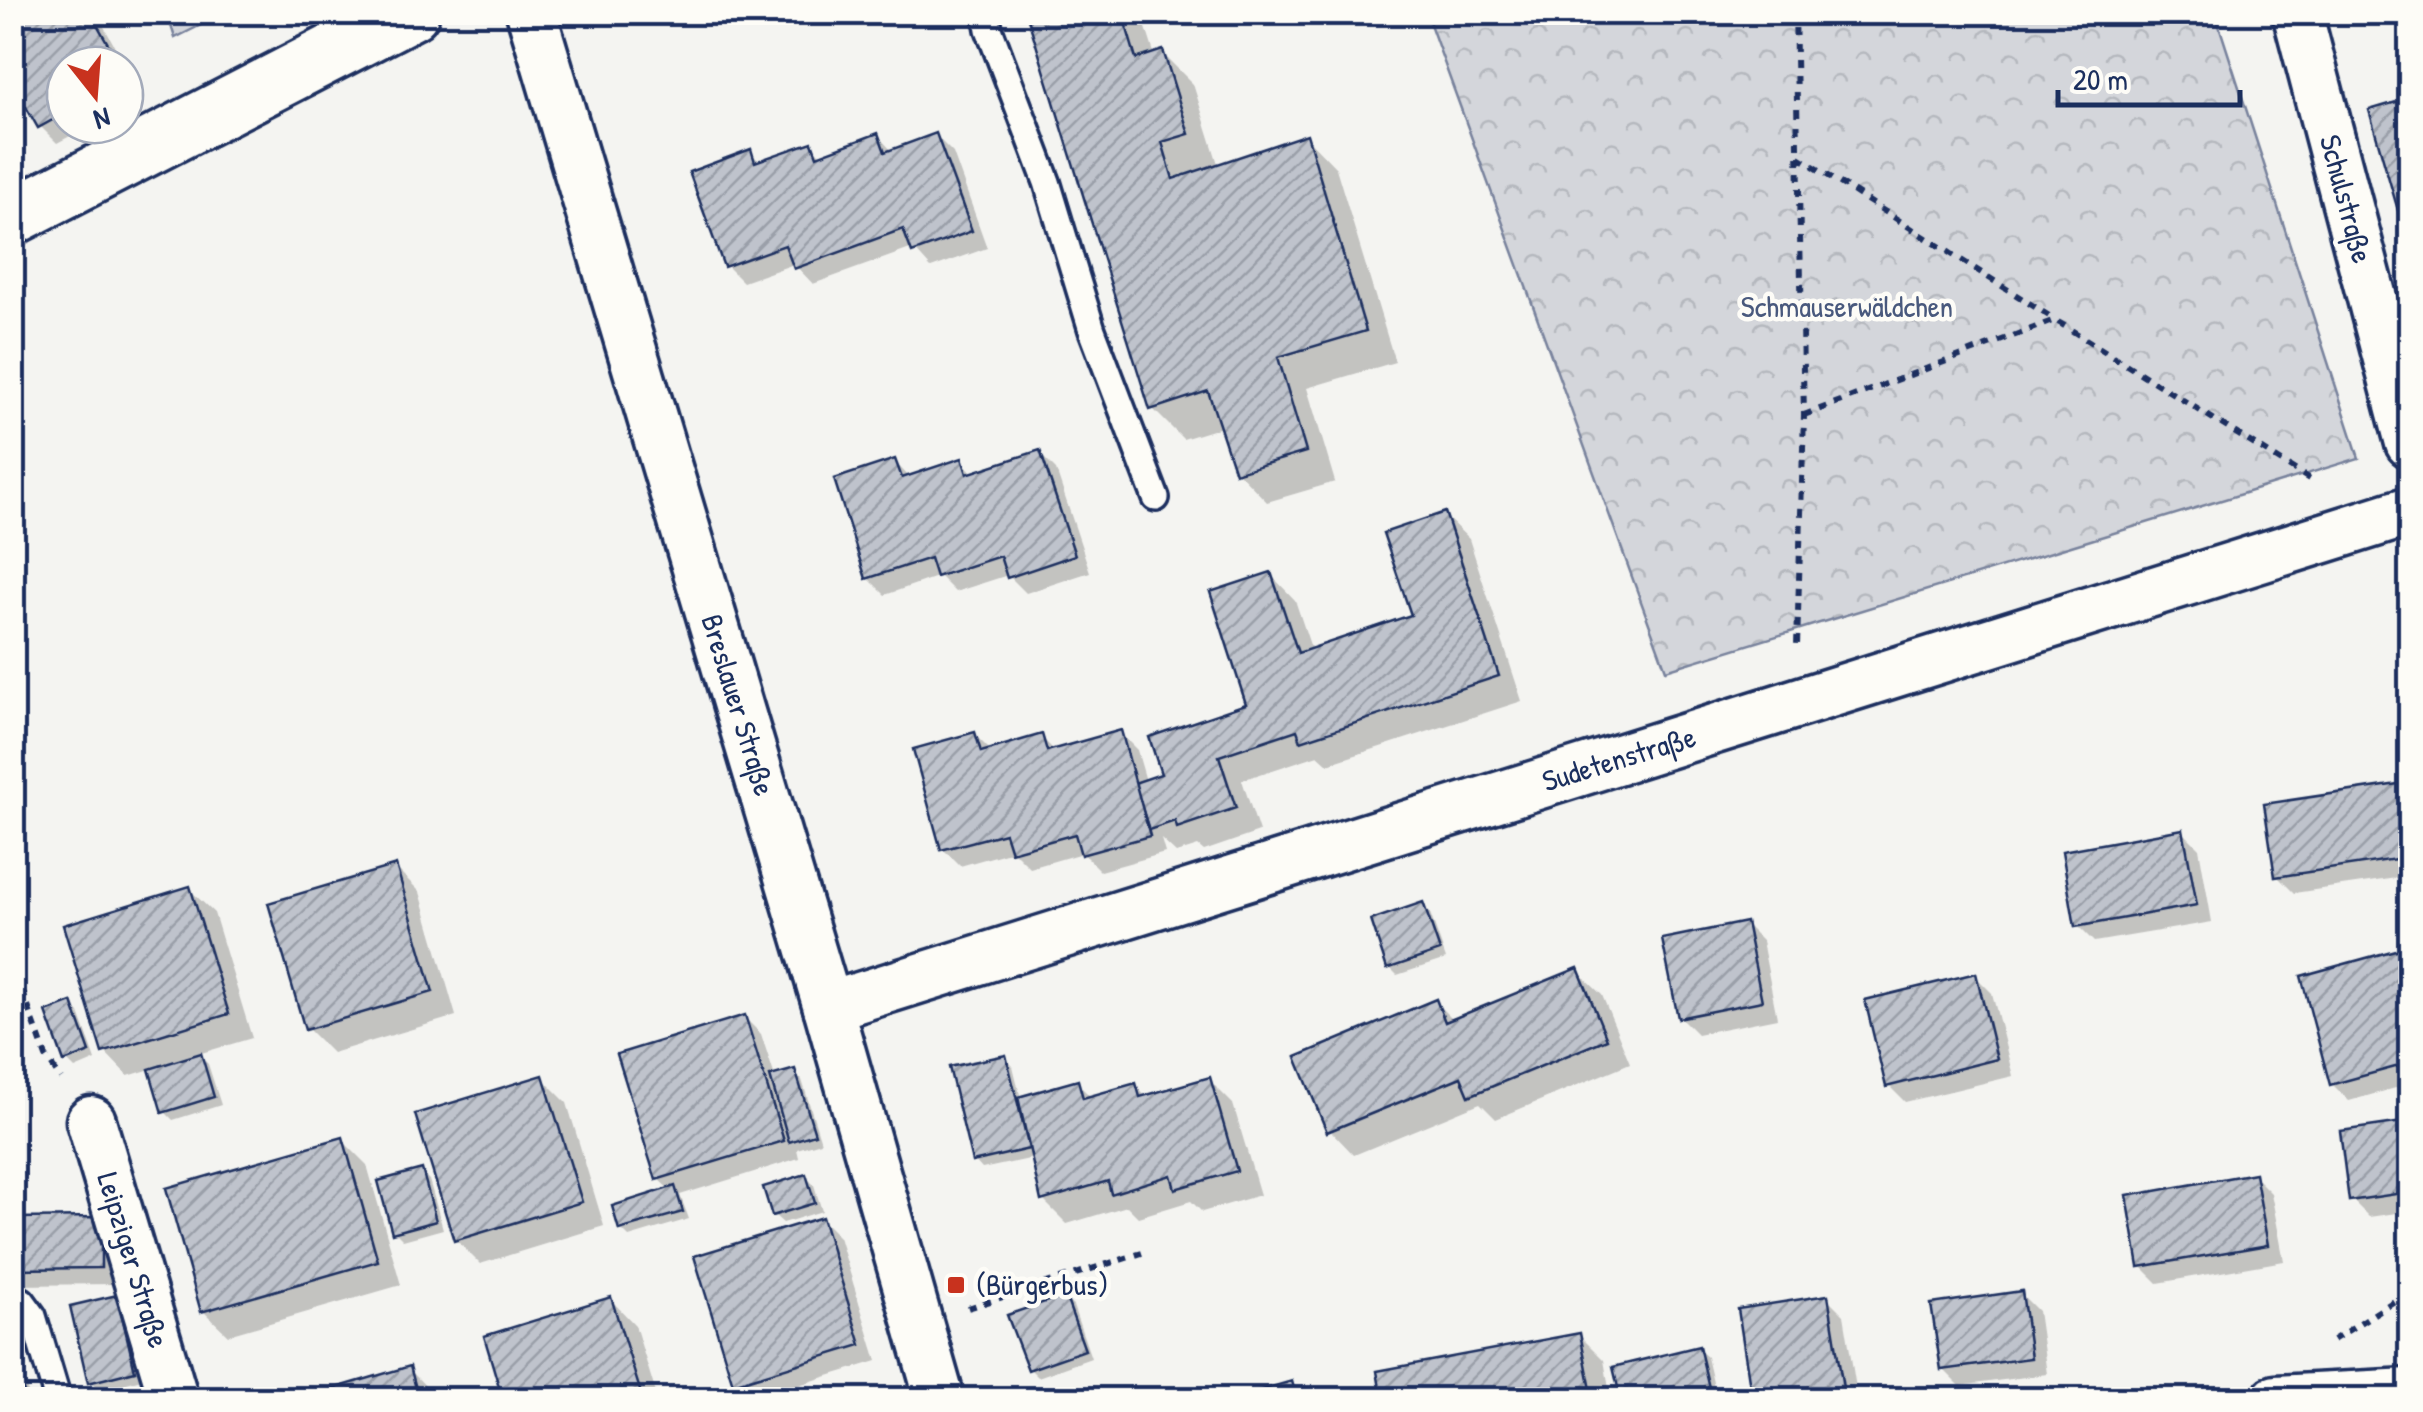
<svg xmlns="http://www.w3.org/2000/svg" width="2423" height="1412" font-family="'Patrick Hand',sans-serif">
<defs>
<pattern id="forest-crowns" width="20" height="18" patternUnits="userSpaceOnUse" patternTransform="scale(2.5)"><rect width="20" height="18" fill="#d4d6db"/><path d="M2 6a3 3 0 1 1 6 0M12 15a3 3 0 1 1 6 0" fill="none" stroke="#b5b8be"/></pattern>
<pattern id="building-hatch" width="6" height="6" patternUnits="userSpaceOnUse" patternTransform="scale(2.5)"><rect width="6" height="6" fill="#bfc3cc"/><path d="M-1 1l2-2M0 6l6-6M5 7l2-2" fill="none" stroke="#9a9fa9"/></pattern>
</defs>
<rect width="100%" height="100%" fill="#f4f4f1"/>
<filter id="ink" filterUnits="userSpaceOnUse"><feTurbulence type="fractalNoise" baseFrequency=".01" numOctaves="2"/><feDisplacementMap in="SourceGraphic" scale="20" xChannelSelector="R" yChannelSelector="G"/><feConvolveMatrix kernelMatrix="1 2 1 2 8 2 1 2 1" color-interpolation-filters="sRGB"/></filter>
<g filter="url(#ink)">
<!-- grass -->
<polygon fill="#d4d6db" stroke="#78829c" stroke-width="2.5" points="167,13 167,12 225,13 175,38"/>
<!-- forest -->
<polygon fill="url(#forest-crowns)" stroke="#78829c" stroke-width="2.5" points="1426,13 2215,13 2359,458 1666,670"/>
<!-- shadow -->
<g fill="#0003">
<polygon points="32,12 96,12 125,65 65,65 65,125 91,125 57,143 40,126"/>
<polygon points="1029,12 1141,12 1155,56 1162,53 1193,84 1219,167 1306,137 1336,168 1395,362 1307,388 1335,482 1267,502 1237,471 1222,427 1183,439 1153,409"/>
<polygon points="125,65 143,97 125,106"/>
<polygon points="2410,101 2410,239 2372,112"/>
<polygon points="878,136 893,152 936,136 953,153 987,248 931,268 913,248 813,284 794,264 743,282 726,265 750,152 761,163 811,145 823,157"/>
<polygon points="1039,453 1056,470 1090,572 1026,593 1008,575 955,592 939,576 885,595 868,578 895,462 910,478 962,461 974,474"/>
<polygon points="1444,515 1469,539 1522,701 1328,764 1318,755 1242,780 1259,832 1204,851 1198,846 1176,853 1161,839 1165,853 1100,871 1082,853 1030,868 1013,851 960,866 943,849 975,735 991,751 1041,737 1055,751 1120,733 1137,750 1146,781 1164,775 1250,705 1271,575 1295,600 1312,651 1414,617"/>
<polygon points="2404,786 2410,792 2410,876 2294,893 2277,876"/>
<polygon points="2182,831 2199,848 2212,922 2094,942 2077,925"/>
<polygon points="395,867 420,892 456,1016 332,1053 307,1028"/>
<polygon points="189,889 214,913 252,1038 198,1054 208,1064 221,1105 173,1120 165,1112 151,1069 128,1076 104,1051"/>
<polygon points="1422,905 1430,913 1446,959 1397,975 1389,967"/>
<polygon points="1745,924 1762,941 1777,1018 1697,1034 1680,1017"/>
<polygon points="2410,949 2410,1084 2349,1101 2332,1084 2304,978"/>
<polygon points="1577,971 1602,995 1630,1063 1496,1119 1480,1103 1354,1155 1330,1130 1435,1002 1454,1021"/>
<polygon points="1975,976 1992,993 2013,1076 1905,1102 1888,1085"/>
<polygon points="71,1005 79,1013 96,1060 75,1069 66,1060"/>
<polygon points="744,1017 761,1034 775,1077 794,1071 802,1080 821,1142 797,1149 799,1158 680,1195 689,1219 629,1237 621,1229 670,1190 658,1179"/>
<polygon points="1005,1058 1013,1066 1021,1099 1077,1083 1092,1098 1135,1085 1147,1098 1209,1080 1233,1104 1260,1195 1202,1212 1191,1201 1138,1217 1127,1206 1067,1224 1043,1200 1034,1158 982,1169 974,1160"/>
<polygon points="12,1063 18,1080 12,1082"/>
<polygon points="542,1078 567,1103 604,1226 480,1264 456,1240"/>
<polygon points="2410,1124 2410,1211 2369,1217 2352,1200 2343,1133"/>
<polygon points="342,1140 367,1165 401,1285 228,1335 203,1311"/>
<polygon points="421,1172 429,1180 443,1229 403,1240 395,1232"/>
<polygon points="2254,1176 2271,1193 2284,1261 2158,1283 2141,1266"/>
<polygon points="806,1177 814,1185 822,1211 783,1223 774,1215"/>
<polygon points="100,1219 117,1284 12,1285 12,1221"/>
<polygon points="822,1220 839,1237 877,1361 753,1399 736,1382"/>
<polygon points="2021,1294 2038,1311 2047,1374 1960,1386 1943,1369"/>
<polygon points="116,1298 124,1306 142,1379 99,1390 91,1381"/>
<polygon points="1064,1298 1073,1306 1091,1358 1038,1377 1030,1369"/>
<polygon points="1827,1298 1844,1315 1858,1400 1755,1400"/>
<polygon points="611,1300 635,1325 658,1400 506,1400"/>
<polygon points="1579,1335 1604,1360 1611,1400 1384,1400"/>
<polygon points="12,1336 30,1400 12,1400"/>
<polygon points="1698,1349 1707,1357 1717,1400 1623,1400"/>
<polygon points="409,1369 433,1394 435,1400 304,1400"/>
<polygon points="1292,1384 1307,1400 1236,1400"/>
</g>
<!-- building -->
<g fill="url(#building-hatch)" stroke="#1b2f5e" stroke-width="2.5">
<polygon points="30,12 90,12 120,65 65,65 65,113 38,128 12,82 12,25 31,15"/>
<polygon points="1026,12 1122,12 1136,59 1163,50 1189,134 1162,142 1173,179 1307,134 1366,331 1278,357 1306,452 1235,473 1208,391 1150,410"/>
<polygon points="2410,98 2410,237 2406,238 2369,110"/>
<polygon points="878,133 885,152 936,133 972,231 912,253 903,229 794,269 785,245 724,267 689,172 751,149 755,162 812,142 817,156"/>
<polygon points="1040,450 1075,555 1007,578 1000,556 936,577 930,558 866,579 834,479 895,459 902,478 962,458 967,474"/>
<polygon points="1445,512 1499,676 1301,741 1297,730 1219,756 1236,808 1177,828 1175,821 1149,830 1134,783 1161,774 1149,737 1246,704 1210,592 1271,572 1298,653 1411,615 1383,533"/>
<polygon points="1121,730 1150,836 1081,855 1075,834 1011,852 1005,833 941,850 913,749 975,732 981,752 1042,734 1047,751"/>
<polygon points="2405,783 2410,819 2410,857 2275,877 2264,804"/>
<polygon points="2183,829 2197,905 2075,927 2062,851"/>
<polygon points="396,865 433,992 305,1030 268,903"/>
<polygon points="190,886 229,1014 102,1053 63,925"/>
<polygon points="1423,902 1440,951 1387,969 1371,920"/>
<polygon points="1746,922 1762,1001 1678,1018 1662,939"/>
<polygon points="2410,946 2410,1063 2330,1085 2301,976"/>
<polygon points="1578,968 1607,1039 1469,1096 1461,1077 1327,1132 1296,1057 1436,999 1445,1022"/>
<polygon points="1976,973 1997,1059 1886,1087 1865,1000"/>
<polygon points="72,1002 90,1052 64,1062 46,1012"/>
<polygon points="745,1015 784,1141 656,1180 617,1054"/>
<polygon points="201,1053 214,1097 162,1113 149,1069"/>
<polygon points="1006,1055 1029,1149 972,1162 949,1067"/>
<polygon points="795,1069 815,1134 789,1142 770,1076"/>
<polygon points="543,1075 582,1202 454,1241 415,1114"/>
<polygon points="1210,1077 1237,1171 1175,1189 1171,1175 1111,1194 1108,1181 1041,1201 1018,1097 1078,1080 1083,1098 1136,1083 1140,1097"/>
<polygon points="2410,1121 2410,1192 2349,1201 2340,1131"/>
<polygon points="343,1137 378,1261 201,1312 166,1188"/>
<polygon points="422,1169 436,1221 392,1233 378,1181"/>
<polygon points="2255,1173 2268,1245 2139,1267 2127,1196"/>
<polygon points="806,1174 815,1203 772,1216 763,1187"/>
<polygon points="675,1186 683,1212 619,1230 612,1206"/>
<polygon points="101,1217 101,1268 12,1269 12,1218"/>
<polygon points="822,1217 861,1345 733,1384 694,1256"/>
<polygon points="2022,1291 2031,1358 1941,1370 1931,1304"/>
<polygon points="117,1295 135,1371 88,1383 70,1306"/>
<polygon points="1065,1295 1085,1350 1028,1370 1007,1315"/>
<polygon points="1828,1295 1843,1388 1752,1400 1738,1309"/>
<polygon points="611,1297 643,1400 503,1400 484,1336"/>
<polygon points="1580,1333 1593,1400 1382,1400 1377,1371"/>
<polygon points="1699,1346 1712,1400 1621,1400 1613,1367"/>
<polygon points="12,1351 26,1400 12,1400"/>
<polygon points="410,1366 419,1400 295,1400"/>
<polygon points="1292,1381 1297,1400 1227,1400"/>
</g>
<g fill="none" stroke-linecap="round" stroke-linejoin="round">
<defs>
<g id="lane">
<polyline points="986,12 989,29 1047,182 1092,330 1156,498"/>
<polyline points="12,1299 22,1301 33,1316 58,1400"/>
</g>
<g id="street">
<polyline points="531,12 828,1007 940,1400"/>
<polyline points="2297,12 2410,443"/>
<polyline points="828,1007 2410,511"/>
<polyline points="91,1121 174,1400"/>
<polyline points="2276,1400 2410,1393"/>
</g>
<polyline id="secondary" points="12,217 411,12"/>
</defs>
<!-- lane casing -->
<use href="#lane" stroke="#1b2f5e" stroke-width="32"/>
<!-- street casing -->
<use href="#street" stroke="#1b2f5e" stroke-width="55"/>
<!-- secondary casing -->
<use href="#secondary" stroke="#1b2f5e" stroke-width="62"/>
<!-- path -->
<g stroke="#1b2f5e" stroke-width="6" stroke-dasharray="8 8" stroke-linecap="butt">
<polyline points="1795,12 1804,415 1797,646"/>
<polyline points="1799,157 2054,319"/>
<polyline points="1804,415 2055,320 2314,482"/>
<polyline points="12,961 46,1057 61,1079"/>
<polyline points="968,1308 1142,1253"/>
<polyline points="2333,1340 2410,1291"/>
</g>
<!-- lane -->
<use href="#lane" stroke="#fdfcf7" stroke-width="25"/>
<!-- street -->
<use href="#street" stroke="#fdfcf7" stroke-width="48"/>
<!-- secondary -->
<use href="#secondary" stroke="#fdfcf7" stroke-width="55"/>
</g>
</g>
<!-- markers -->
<rect fill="#c8321e" stroke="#fdfcf7" stroke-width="4" x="946" y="1275" width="20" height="20" rx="5"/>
<g text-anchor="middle" stroke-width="9" stroke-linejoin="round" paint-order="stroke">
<!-- street labels -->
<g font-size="30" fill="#1b2f5e" stroke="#fdfcf7">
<text transform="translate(2346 199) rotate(75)" y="10">Schulstraße</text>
<text transform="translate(738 705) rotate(73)" y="10">Breslauer Straße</text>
<text transform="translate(1619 759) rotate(-17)" y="10">Sudetenstraße</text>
<text transform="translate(133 1260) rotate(73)" y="10">Leipziger Straße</text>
</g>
<!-- park labels -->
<g font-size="30" fill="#49597d" stroke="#fdfcf7">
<text x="1847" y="317">Schmauserwäldchen</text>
</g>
<!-- poi labels -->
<g font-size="30" fill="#1b2f5e" stroke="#fdfcf7" text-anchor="start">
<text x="976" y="1295">(Bürgerbus)</text>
</g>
</g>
<!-- margin -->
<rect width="2423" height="1412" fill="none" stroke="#fdfcf7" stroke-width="50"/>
<rect x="25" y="25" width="2373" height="1362" fill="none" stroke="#1b2f5e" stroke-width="4" filter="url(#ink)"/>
<!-- north arrow -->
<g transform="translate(95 95) rotate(163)"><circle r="48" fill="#fdfcf7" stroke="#a3aaba" stroke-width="2.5"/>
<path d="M0-8L18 38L0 25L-18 38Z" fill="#c8321e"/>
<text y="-15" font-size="28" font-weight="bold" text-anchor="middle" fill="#1b2f5e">N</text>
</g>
<!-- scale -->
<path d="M2058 90v15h182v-15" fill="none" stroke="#1b2f5e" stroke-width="5"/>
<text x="2073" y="90" font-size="30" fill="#1b2f5e" stroke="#fdfcf7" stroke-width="8" paint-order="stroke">20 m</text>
</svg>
